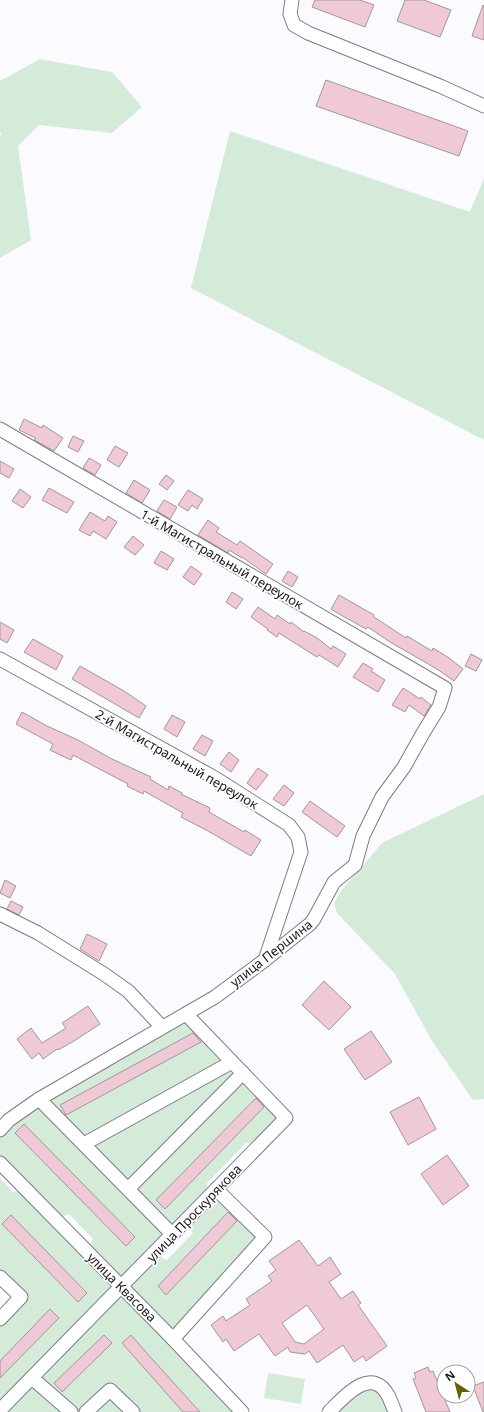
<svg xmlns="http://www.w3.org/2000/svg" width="484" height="1412" font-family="'Noto Sans',sans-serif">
<rect width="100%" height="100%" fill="#fafaff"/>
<!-- green -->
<g fill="#d4ebda">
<polygon points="40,59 112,72 142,107 112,133 39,125 18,146 31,240 0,258 0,136 2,133 0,132 0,81"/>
<polygon points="230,131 470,212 484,178 484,440 191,288"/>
<polygon points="484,794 484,1099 473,1100 432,1041 395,974 337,913 334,903 341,891 382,843"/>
<polygon points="186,1018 228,1061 85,1141 43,1099"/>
<polygon points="232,1066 239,1073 128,1182 90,1145"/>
<polygon points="243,1077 281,1118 255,1145 246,1143 207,1183 208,1192 171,1230 131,1189"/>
<polygon points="39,1103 168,1234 121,1282 88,1250 93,1239 69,1214 58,1219 0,1159 0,1134"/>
<polygon points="0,1178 13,1192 23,1190 118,1287 0,1408 0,1322 24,1297 0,1273"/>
<polygon points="216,1193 261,1236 173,1335 125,1287 156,1255 167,1260 193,1233 187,1223"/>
<polygon points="122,1290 239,1412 135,1412 110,1387 84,1412 74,1412 35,1378"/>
<polygon points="268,1373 305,1379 301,1404 264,1398"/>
<polygon points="32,1381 69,1412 2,1412"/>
<polygon points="362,1386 379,1388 391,1412 332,1412"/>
<polygon points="109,1397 127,1412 93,1412"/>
</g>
<!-- building -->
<g fill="#efc9d5" stroke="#a3969a" fill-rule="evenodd">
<polygon points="315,0 360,0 374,5 365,27 312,7"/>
<polygon points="405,0 424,0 451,10 440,37 397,21"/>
<polygon points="483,5 484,6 484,40 472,36"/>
<polygon points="326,80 468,131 459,156 316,106"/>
<polygon points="24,419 42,428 43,425 63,438 54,451 34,440 36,438 19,430"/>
<polygon points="73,436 84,441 78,452 68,447"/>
<polygon points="115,446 128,453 119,467 107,460"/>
<polygon points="89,458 101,465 95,475 83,468"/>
<polygon points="0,461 14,469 9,478 0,473"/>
<polygon points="166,475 174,481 167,490 159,484"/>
<polygon points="134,480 150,490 142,503 126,493"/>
<polygon points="49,488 74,502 67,513 42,500"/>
<polygon points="20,489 31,497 23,508 12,501"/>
<polygon points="188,490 203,499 197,509 192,505 188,511 178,505"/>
<polygon points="164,500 177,507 170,519 157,511"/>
<polygon points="90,512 105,521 108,516 117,522 106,539 93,531 90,536 79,530"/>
<polygon points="208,520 219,528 216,532 237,545 240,541 273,564 266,574 242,557 242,558 229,550 228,553 198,535"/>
<polygon points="133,536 144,545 135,555 124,547"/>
<polygon points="161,551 174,559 167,570 154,563"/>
<polygon points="191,566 202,574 194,585 183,577"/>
<polygon points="288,571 298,577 292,587 282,581"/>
<polygon points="232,592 243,599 236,609 226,602"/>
<polygon points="339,595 374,615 374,617 406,638 407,636 432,651 433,648 449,658 463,669 454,681 437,669 390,642 368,627 366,629 341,615 331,609"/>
<polygon points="258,607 275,619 277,615 290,624 291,622 304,632 304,631 317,638 331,649 333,646 346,654 338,667 319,655 317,657 279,633 277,637 267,630 268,629 251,617"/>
<polygon points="0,622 14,630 7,643 0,639"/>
<polygon points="33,639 63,656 56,670 24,652"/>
<polygon points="471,654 482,660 476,671 465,666"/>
<polygon points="363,663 373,669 371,671 385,680 378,692 353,677"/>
<polygon points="80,666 124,691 146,706 139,718 72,679"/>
<polygon points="403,688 420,699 421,697 431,705 424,716 409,705 405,712 392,705"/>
<polygon points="22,712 47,726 78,740 112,759 151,777 150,779 168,790 169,786 182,793 181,794 210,808 209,812 244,832 245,830 261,840 251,856 208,831 181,817 183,813 144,791 143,794 127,786 128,784 73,755 71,760 50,750 53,744 16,724"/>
<polygon points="172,715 185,722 177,737 164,729"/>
<polygon points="202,735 213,741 205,756 193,749"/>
<polygon points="229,752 239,760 231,772 220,764"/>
<polygon points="258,768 268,775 256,790 247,783"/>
<polygon points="284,785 294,793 284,806 273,799"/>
<polygon points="310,801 345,826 337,837 302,812"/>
<polygon points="5,880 16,886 10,898 0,893"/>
<polygon points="11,901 23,907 19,915 7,909"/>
<polygon points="87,934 107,944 99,961 80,949"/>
<polygon points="324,981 351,1007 329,1030 302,1005"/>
<polygon points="88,1006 100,1024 74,1041 58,1050 57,1049 43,1059 39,1053 32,1059 17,1039 31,1028 42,1043 66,1028 62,1023"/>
<polygon points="371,1031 392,1062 365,1080 344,1049"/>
<polygon points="193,1033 201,1042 66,1115 60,1105"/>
<polygon points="419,1097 436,1129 408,1145 390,1112"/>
<polygon points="256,1098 264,1107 165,1209 156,1200"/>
<polygon points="24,1124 135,1237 126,1246 15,1133"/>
<polygon points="447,1155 469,1186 443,1205 421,1174"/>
<polygon points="228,1212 237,1221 166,1295 158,1286"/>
<polygon points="11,1215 87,1293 78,1302 2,1224"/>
<path d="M299,1240L318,1266L330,1257L341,1274L329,1282L341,1299L353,1291L361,1303L358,1305L387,1346L366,1361L363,1356L354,1362L343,1345L317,1363L309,1351L305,1354L290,1352L288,1347L275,1356L259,1334L234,1351L226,1339L223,1342L211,1325L223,1316L226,1321L250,1305L246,1299L272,1281L268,1276L276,1270L269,1261ZM307,1305L324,1329L304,1344L295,1342L282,1323Z"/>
<polygon points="50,1309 59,1318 0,1378 0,1361"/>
<polygon points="104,1335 112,1343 62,1392 54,1383"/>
<polygon points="131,1335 153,1360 200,1412 183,1412 122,1343"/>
<polygon points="428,1367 430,1372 433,1371 450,1412 426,1412 413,1379 416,1378 414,1373"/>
<polygon points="484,1382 484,1412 483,1412 473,1386"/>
</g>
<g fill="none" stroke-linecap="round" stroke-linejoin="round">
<defs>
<g id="street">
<polyline points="292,0 290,14 294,25 308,33 440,86 484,106"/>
<polyline points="0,429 445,688 439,707 423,733 404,767 382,797 363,836 355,865 334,882 314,919 310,924 265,960 215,997 39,1099 9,1120 0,1130"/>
<polyline points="0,659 215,778 289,825 298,837 301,852 265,960"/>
<polyline points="0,914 38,933 104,974 128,991 162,1027"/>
<polyline points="39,1099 172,1234"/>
<polyline points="84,1144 232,1062"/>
<polyline points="0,1163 173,1339 242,1412"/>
<polyline points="128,1189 243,1073"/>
<polyline points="0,1277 21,1297 0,1319"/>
<polyline points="173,1339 265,1237 216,1189"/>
<polyline points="32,1378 71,1412"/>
<polyline points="0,1410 286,1118 186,1014"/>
<polyline points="86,1412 110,1390 133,1412"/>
<path d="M329,1412C344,1397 372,1364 389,1397C391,1402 393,1407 395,1412"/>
</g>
</defs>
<!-- street casing -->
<use href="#street" stroke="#7c7b86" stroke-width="15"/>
<!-- street -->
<use href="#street" stroke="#fff" stroke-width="13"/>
</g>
<g text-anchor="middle" stroke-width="3.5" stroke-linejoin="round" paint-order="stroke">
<!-- street labels -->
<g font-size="13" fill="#19191d" stroke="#fff">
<text transform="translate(222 559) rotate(30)" y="5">1-й Магистральный переулок</text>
<text transform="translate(177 759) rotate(30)" y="5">2-й Магистральный переулок</text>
<text transform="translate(271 953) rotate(-38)" y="5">улица Першина</text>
<text transform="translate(194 1213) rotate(-46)" y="5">улица Проскурякова</text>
<text transform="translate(122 1287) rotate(45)" y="5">улица Квасова</text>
</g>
</g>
<!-- north arrow -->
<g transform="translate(456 1384) rotate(324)"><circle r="19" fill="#ffffff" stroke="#a3a3a5"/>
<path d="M0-3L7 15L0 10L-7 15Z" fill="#626400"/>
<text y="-6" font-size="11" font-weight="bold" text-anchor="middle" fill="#19191d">N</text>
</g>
</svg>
